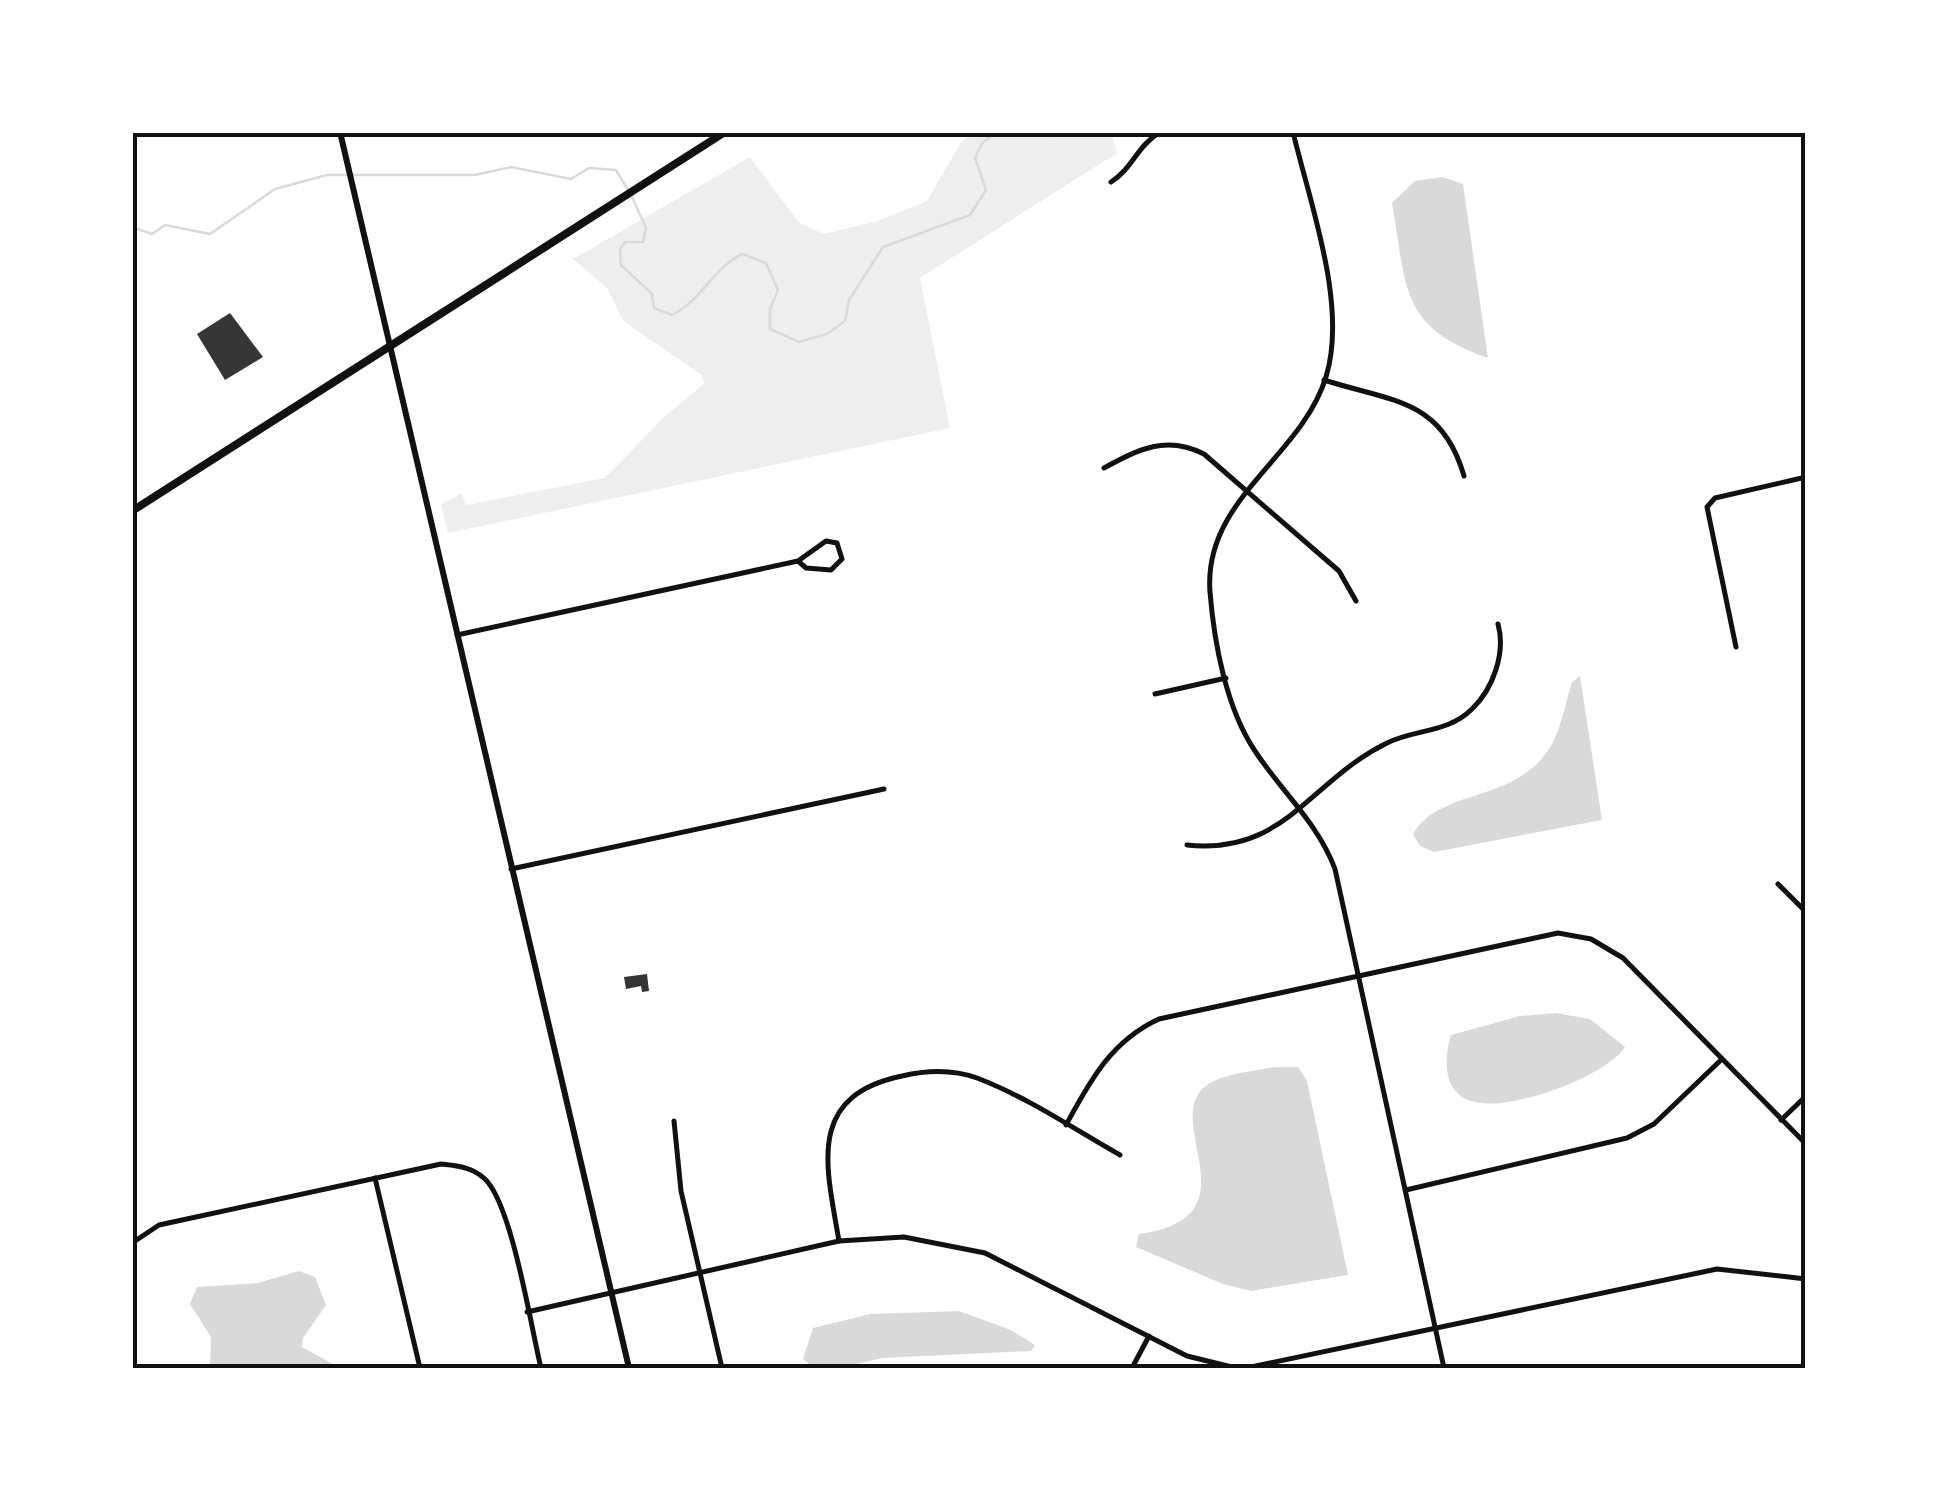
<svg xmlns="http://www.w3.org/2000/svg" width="1938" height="1501" font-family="'DejaVu Sans',sans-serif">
<rect width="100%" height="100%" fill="#fff"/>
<!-- green -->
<polygon fill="#eee" points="973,132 1111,133 1117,153 920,278 950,428 448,533 441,505 461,493 466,505 605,478 664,417 704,384 702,375 623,321 607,288 573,259 750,157 799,223 824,234 877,221 927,201 960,144"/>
<!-- water -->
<g fill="#d9d9d9">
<path d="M1442,177L1463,184L1488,358C1399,327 1407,287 1392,203L1415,181Z"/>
<path d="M1580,676L1602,820L1434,852L1420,846L1413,834C1440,786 1520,805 1553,742C1562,724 1566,701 1572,682Z"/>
<path d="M1556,1013L1590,1019L1625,1047C1605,1078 1497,1118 1464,1098C1442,1086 1445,1055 1451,1035L1520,1016Z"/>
<path d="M1274,1067H1298L1307,1081L1348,1275L1251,1291L1223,1284L1136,1247L1139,1234C1260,1217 1158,1120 1207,1085C1224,1073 1255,1071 1274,1067Z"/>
<polygon points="299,1271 315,1277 326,1305 303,1338 302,1347 340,1368 210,1368 211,1337 190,1304 197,1287 258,1283"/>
<polygon points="959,1311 1011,1330 1035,1345 1031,1351 883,1358 838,1368 814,1368 803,1359 813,1328 870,1314"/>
</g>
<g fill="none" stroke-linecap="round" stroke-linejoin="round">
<!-- stream -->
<g stroke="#d9d9d9" stroke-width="2.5">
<polyline points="1034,132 1052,136 1064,132"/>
<path d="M632,197L646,228L643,242H625L620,249L621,265L652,294L654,308L672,315C702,300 713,268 742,254L766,263L778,290L770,309V329L799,342L827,334L845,321L849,300L883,247L970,215L986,190L975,158L982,143L996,132"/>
<polyline points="132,227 152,234 165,225 210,234 275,189 327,175 475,175 511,167 571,179 589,168 616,170 628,190"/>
</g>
</g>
<!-- building -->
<g fill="#353535">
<polygon points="230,313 263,357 225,380 197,334"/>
<polygon points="647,974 649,991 642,992 641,986 626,989 624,977"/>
</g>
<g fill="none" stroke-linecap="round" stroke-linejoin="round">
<!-- minor -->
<g stroke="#111" stroke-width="5">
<path d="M1293,132C1310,204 1348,305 1326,377C1301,458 1203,499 1210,592C1214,642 1226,708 1255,751C1281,791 1318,823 1335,869L1444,1368"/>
<path d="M1111,182C1133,168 1137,146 1160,132"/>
<path d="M1324,380C1393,402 1442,399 1464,476"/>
<path d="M1104,468C1139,449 1166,435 1204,454L1339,571L1356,601"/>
<polyline points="457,635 798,561 806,568 831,570 842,559 837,543 826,541 798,561"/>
<polyline points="1736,647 1707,507 1715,498 1806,477"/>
<polyline points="1155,694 1226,678"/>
<path d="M1187,845C1286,855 1309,781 1387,743C1415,729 1448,733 1472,709C1493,689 1506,653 1498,624"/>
<polyline points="511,869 884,789"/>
<polyline points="1778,884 1806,912"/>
<polyline points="1781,1120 1806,1096"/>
<polyline points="674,1121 681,1191 722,1368"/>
<path d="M1066,1125C1090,1081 1111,1041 1159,1019L1558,933L1591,939L1623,958L1806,1144"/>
<polyline points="375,1178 420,1368"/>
<polyline points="1406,1190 1627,1138 1654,1124 1722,1059"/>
<path d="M839,1241C826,1165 806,1096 902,1076C927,1070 952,1069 977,1078C1027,1097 1074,1129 1120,1155"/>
<path d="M132,1243L159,1225L441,1164C458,1166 472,1167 485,1179C512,1205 531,1327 541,1368"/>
<polyline points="527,1312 839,1241 904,1237 985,1253 1187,1356 1236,1368"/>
<polyline points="1132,1368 1149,1336"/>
<polyline points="1246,1368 1717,1269 1806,1279"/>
</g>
<!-- secondary -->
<polyline stroke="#111" stroke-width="6" points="340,132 629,1368"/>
<!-- primary -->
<polyline stroke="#111" stroke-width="8" points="132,511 725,132"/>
</g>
<!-- border -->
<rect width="1938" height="1501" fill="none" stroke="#ffffff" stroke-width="270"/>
<rect x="135" y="135" width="1668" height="1231" fill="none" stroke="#111" stroke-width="4"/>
</svg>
